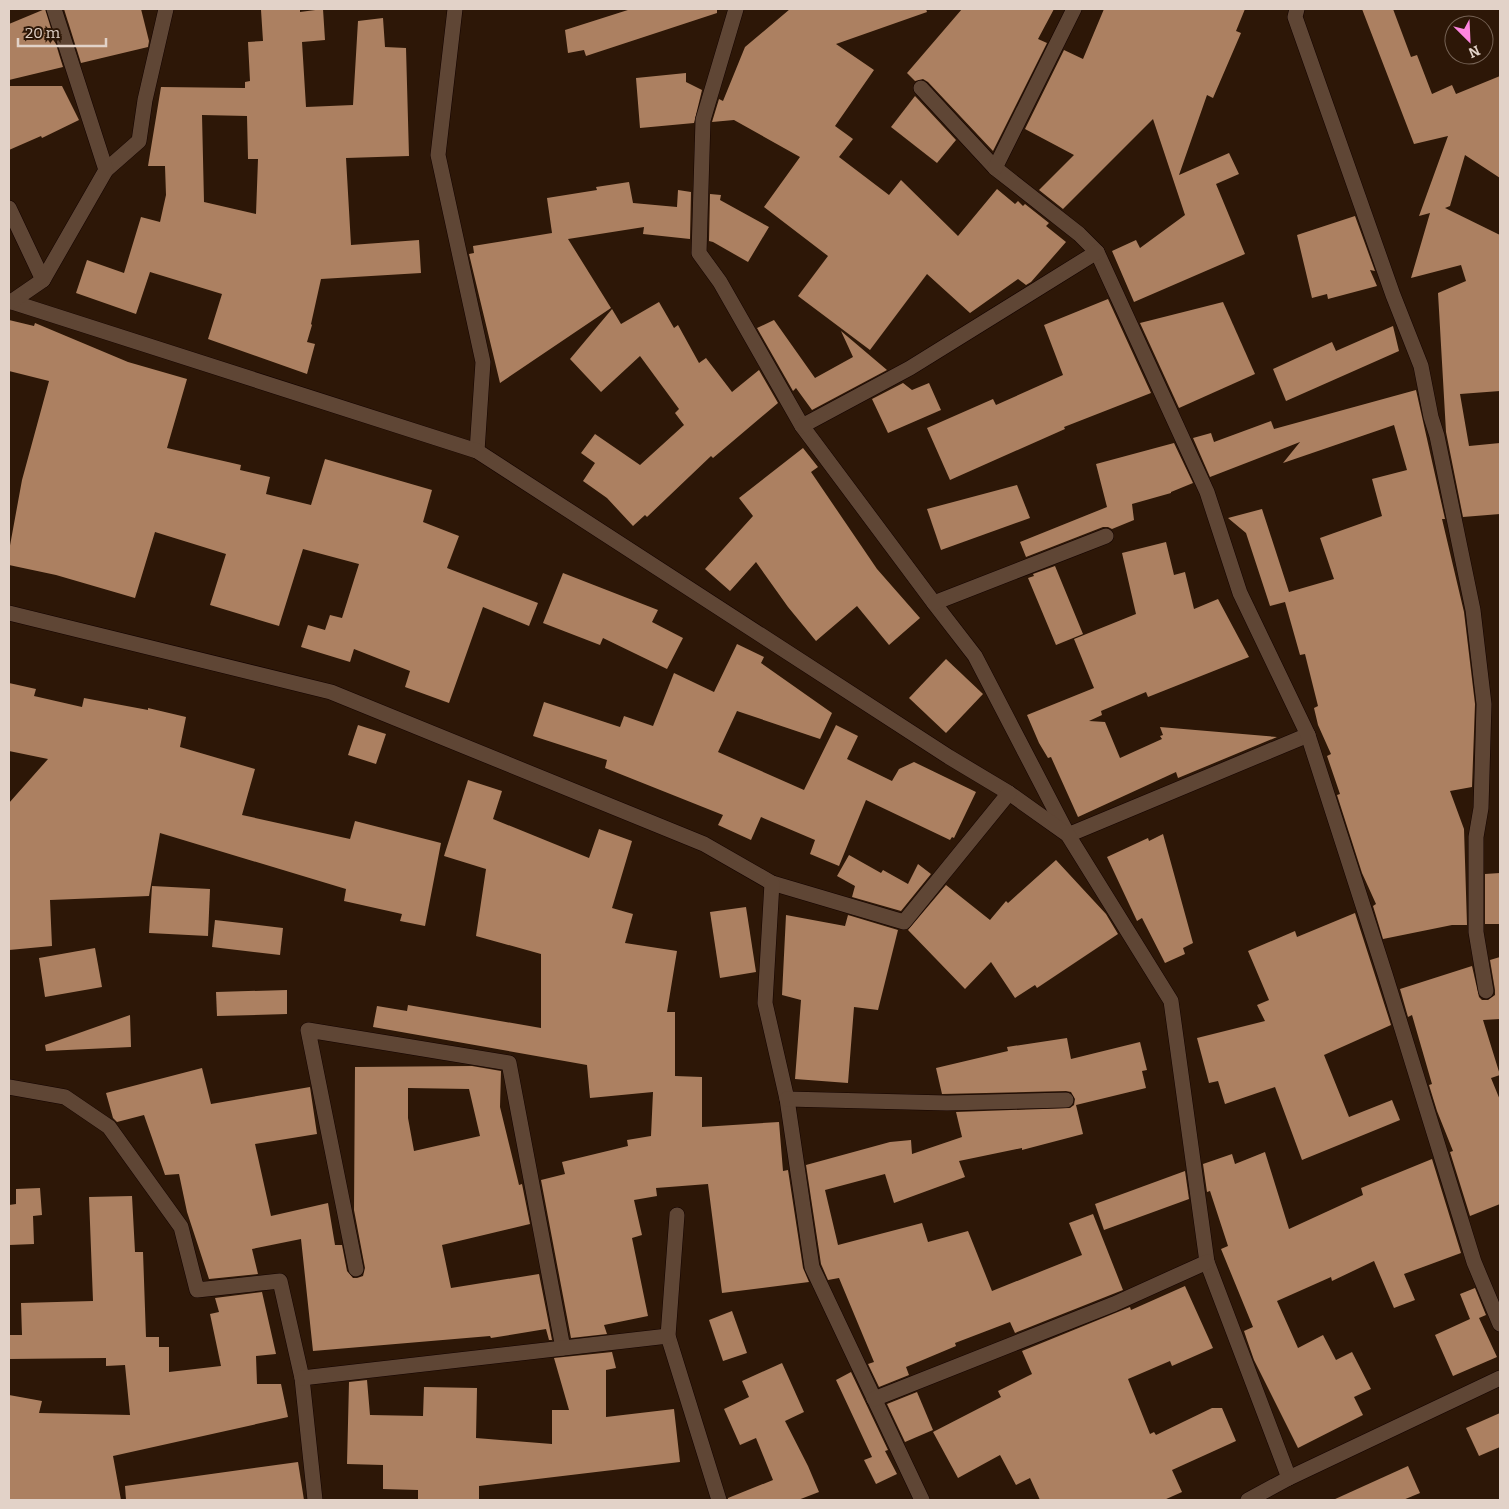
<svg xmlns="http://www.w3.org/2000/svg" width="1509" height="1509" font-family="Bitter,serif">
<rect width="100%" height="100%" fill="#2d1707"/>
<!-- building -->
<g fill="#ac8061" fill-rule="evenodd">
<polygon points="45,9 63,67 9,80 9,24"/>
<polygon points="64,9 141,9 149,41 148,47 81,63"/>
<path d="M300,9V12L323,9L325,40L302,42L306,107L353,105L358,21L383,18L385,47L406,48L409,156L346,158L351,245L419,240L421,273L321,279L311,324L312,325L307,342L315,344L307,374L208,339L222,294L150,272L136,314L76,293L87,260L124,273L141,217L160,222L166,195L165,166H148L161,87L245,88V82L250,81L248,42L263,41L261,10ZM202,115L247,116L248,159H258L256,214L204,202Z"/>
<polygon points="631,9 717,9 717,13 586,56 584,50 568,53 565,30"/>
<polygon points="790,9 926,9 927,12 836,44 874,70 835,126 853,139 839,157 889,195 901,180 958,236 997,189 1015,204 1018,201 1023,206 1025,204 1049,223 1046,226 1066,242 1031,282 1026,285 1018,279 970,313 927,274 870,350 798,296 828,256 764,207 800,157 734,120 712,122 719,99 723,101 745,47"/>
<polygon points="962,9 1054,9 1038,39 1047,43 993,151 928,82 923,79 915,81 907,73"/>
<polygon points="1104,9 1245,9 1236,31 1241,33 1213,98 1207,95 1179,175 1229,153 1239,174 1216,184 1245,254 1134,302 1112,251 1136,240 1140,248 1185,215 1153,119 1063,209 1039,190 1074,155 1025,129 1064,50 1083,59"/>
<polygon points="1362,9 1393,9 1411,57 1417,55 1432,94 1452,85 1456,94 1500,76 1500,178 1465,155 1450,206 1445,208 1500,235 1500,391 1460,394 1469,446 1500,443 1500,514 1463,517 1446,432 1438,293 1466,281 1461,265 1411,278 1430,213 1419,216 1448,136 1414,144"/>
<polygon points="686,73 686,82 702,90 694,123 640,128 636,78"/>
<polygon points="9,86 62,86 79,120 42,138 41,136 9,150"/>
<polygon points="915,96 956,140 937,163 891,127"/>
<polygon points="629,182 633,203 677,207 678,190 691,192 690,239 643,234 644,227 568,239 611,308 500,383 469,254 474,253 473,246 552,233 547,198 597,190 596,187"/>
<polygon points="710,194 721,195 720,200 769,227 748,262 713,242 709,241"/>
<polygon points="1355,216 1375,271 1370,270 1377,286 1328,299 1327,294 1312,298 1297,235"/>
<polygon points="1108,299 1151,393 1064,427 1065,429 950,480 927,428 993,399 996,405 1063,375 1044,325"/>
<polygon points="659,302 674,328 678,325 699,363 706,358 732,392 759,370 778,403 713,458 711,456 647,517 645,515 633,526 607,498 583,481 595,463 581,453 595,434 640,465 684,425 675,413 679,409 640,356 601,392 570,359 612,309 621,324"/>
<polygon points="1223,302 1255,374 1179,408 1140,323"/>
<polygon points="9,320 34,326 35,323 128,362 187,379 167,448 241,465 240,470 270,477 266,494 311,505 325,459 432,490 423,522 459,536 447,568 538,603 529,626 483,607 449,703 405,687 410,671 354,649 350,662 301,647 308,625 325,630 330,615 342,618 359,564 303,549 279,626 210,605 226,554 155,532 135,598 56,575 9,565 9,551 22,480 49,381 9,371"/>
<polygon points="774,320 815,378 853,357 841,331 887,370 812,410 796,388 793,391 757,328"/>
<polygon points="1393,326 1399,351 1286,401 1273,369 1332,342 1336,351"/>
<polygon points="903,383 912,390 929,383 941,410 888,433 872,399"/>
<polygon points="1416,390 1445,519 1442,519 1464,612 1475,704 1472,787 1450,791 1464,829 1467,925 1452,925 1383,939 1373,906 1376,904 1362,873 1337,795 1340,794 1327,756 1331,754 1318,725 1314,708 1318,706 1305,654 1300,655 1285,602 1270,606 1246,533 1228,518 1262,509 1289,592 1334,579 1320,538 1382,516 1372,479 1407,470 1394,425 1283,463 1300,442 1210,477 1193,438 1211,433 1214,442 1271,421 1274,429"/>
<polygon points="1174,443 1193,483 1171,492 1171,493 1132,504 1134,520 1112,529 1108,527 1103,527 1026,557 1020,542 1107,507 1096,464"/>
<polygon points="803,448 818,467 811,472 877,569 920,618 889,645 857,606 816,641 788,607 756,562 730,591 705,569 753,516 739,498"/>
<polygon points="1017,485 1030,518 941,550 927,509"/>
<polygon points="1166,542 1174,575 1185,572 1194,609 1218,599 1249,657 1148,697 1146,692 1101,711 1102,715 1089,721 1105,722 1120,758 1162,739 1160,736 1163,735 1160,727 1277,737 1178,778 1176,772 1078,817 1051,757 1048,758 1039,743 1027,715 1094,688 1074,639 1136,614 1122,553"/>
<polygon points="1055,566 1083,634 1056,645 1028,578 1034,576 1033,574"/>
<polygon points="563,573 658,610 652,622 683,638 667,669 603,638 600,645 543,623"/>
<polygon points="737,644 764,657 761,663 832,713 820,739 737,711 718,752 804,790 836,725 858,736 847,759 892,781 899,769 914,762 976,792 954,838 952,837 950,840 866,800 839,866 810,854 815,840 761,817 751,840 718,825 723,815 605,768 607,760 533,736 544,702 620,727 624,716 653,726 674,673 714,692"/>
<polygon points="946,659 983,694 946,733 909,698"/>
<polygon points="9,683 36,689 34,696 82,707 84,698 148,710 148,708 186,717 180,747 255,769 242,815 350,839 355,821 441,843 425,926 400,921 402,914 344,901 346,889 160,833 149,896 50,900 52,946 9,950 9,803 48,759 9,751"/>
<polygon points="358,725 386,734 376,764 348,755"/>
<polygon points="468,780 502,791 493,819 589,858 599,829 632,841 612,908 633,914 625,943 677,951 667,1012 675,1012 675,1076 702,1077 702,1127 779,1122 783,1171 788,1170 803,1268 809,1282 722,1293 708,1184 656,1188 657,1196 634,1200 642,1235 632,1238 648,1316 604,1325 607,1334 571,1338 541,1180 565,1174 562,1162 628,1146 627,1140 651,1136 653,1092 590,1098 587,1065 373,1027 377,1006 407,1011 408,1005 541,1028 541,954 476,936 486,869 444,856"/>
<polygon points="1163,834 1193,943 1183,948 1185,954 1165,963 1142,918 1137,921 1107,857 1148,838 1149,841"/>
<polygon points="849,855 881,873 883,870 908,884 918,864 931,874 901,911 852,897 855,886 837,876"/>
<polygon points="1056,860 1106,914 1118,934 1037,988 1035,985 1015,998 991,962 965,989 908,930 946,885 990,920 1006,901 1008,903"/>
<polygon points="1500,873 1500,924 1485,924 1485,874"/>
<polygon points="152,886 210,889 208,936 149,933"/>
<polygon points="746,907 756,972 720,978 710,912"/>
<polygon points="1355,913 1391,1025 1324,1055 1349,1117 1392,1100 1400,1120 1302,1160 1275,1087 1225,1104 1218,1081 1209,1083 1197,1038 1265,1021 1257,1005 1269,1000 1248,951 1295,931 1297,937"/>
<polygon points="786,915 845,926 848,915 898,930 878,1010 854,1007 848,1083 795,1079 801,1000 782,995"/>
<polygon points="215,920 283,928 280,955 212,947"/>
<polygon points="95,948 102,987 45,997 39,958"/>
<polygon points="1500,957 1500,1019 1483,1020 1500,1075 1491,1078 1500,1100 1500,1204 1470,1216 1450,1152 1453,1151 1437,1111 1429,1085 1432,1084 1412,1015 1408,1017 1400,989 1472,966 1479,997 1482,1000 1488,1000 1495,995 1495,990 1490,960"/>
<polygon points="287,990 287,1014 217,1016 216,992"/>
<polygon points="130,1015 131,1047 46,1051 45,1045"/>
<polygon points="1067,1038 1071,1059 1140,1042 1147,1070 1142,1071 1146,1088 1076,1105 1083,1134 1022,1150 1022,1148 959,1161 965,1177 894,1203 885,1174 825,1190 838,1245 922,1223 928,1242 968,1231 992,1291 1082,1255 1069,1223 1093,1214 1123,1290 1015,1333 1010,1322 955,1343 956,1346 906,1367 909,1375 879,1387 868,1364 874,1362 839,1278 828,1280 821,1264 806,1165 890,1142 911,1140 912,1154 962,1137 956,1112 1070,1108 1074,1105 1075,1099 1071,1092 1066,1091 942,1094 936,1068 1008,1051 1007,1047"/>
<path d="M472,1066L501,1071L500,1107L519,1185L522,1184L530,1224L442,1245L451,1288L539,1274L552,1340H549L546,1329L491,1338L490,1336L313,1351L301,1239L252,1249L258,1274L209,1279L187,1212L179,1174L165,1175L144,1115L117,1122L113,1118L106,1093L202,1068L211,1104L310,1087L317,1134L255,1144L271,1216L328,1203L335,1245H342L347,1271L353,1278H357L363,1276L365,1268L354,1210L355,1067ZM408,1088L469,1089L480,1136L414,1151L408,1118Z"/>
<polygon points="1265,1152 1289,1229 1363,1195 1361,1188 1432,1159 1461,1253 1404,1274 1415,1300 1394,1308 1374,1261 1332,1281 1331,1277 1277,1301 1298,1348 1323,1335 1336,1360 1352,1352 1371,1389 1354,1397 1363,1415 1298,1448 1254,1360 1247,1340 1244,1331 1253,1327 1221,1249 1228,1246 1210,1191 1207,1192 1203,1164 1232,1154 1235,1164"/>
<polygon points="1185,1171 1189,1199 1104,1230 1095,1204"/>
<polygon points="40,1188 42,1215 33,1216 34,1244 9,1245 9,1205 16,1204 16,1189"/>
<polygon points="132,1196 135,1252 143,1252 146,1337 159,1337 159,1347 169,1347 169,1372 221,1366 210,1314 219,1312 215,1298 262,1292 276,1354 256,1356 257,1384 281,1384 288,1417 113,1456 121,1500 9,1500 9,1395 42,1401 39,1413 130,1415 125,1365 106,1366 106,1358 9,1359 9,1335 22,1335 21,1303 93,1301 89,1197"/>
<polygon points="1185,1286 1213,1348 1172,1366 1170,1361 1128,1379 1150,1434 1154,1432 1156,1435 1212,1408 1222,1408 1236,1441 1172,1470 1182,1492 1164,1500 1040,1500 1030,1478 1016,1485 1000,1455 958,1478 933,1432 1001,1397 998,1391 1032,1374 1022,1351 1130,1307 1131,1310"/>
<polygon points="1475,1288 1486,1315 1479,1318 1497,1357 1453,1376 1435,1335 1470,1319 1460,1294"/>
<polygon points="732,1311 747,1353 723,1361 709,1320"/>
<polygon points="612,1352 616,1368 606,1370 606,1417 674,1409 680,1462 479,1486 479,1500 418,1500 418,1490 383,1489 383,1465 347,1464 349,1382 367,1380 370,1415 423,1416 424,1387 477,1388 476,1438 552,1444 552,1410 569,1410 554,1358"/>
<polygon points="782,1363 804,1412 785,1421 808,1466 819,1492 798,1500 728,1500 728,1498 773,1480 756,1438 740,1445 724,1409 749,1397 742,1381"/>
<polygon points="851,1372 888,1450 885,1451 897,1474 876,1484 864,1460 872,1457 836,1380"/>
<polygon points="917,1392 933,1430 905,1442 887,1404"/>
<polygon points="1500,1413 1500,1447 1479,1456 1466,1428"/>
<polygon points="298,1462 304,1500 126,1500 125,1486"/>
<polygon points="1408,1466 1420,1493 1403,1500 1333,1500"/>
</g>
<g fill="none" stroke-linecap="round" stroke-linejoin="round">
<defs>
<g id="minor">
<polyline points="455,9 438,155 483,362 477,451"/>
<polyline points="736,9 703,120 699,253 720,282 802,426 934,603 975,656 1068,835 1308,735"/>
<polyline points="1297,9 1295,17 1393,295 1421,366 1431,417 1437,436 1473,610 1484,704 1481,808 1476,837 1476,932 1486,991"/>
<polyline points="921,88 995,168 1079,234 1097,252 1207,492 1240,593 1308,735 1385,974 1474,1262 1500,1324"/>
<polyline points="995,168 1074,9"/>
<polyline points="106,170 139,141 145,100 166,9"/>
<polyline points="9,208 43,280"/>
<polyline points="9,301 477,451 949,757 1009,793 1068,835 1171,1001 1207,1262 1289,1478"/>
<polyline points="11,302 43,280 106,170 54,9"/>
<polyline points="802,426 910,368 1097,252"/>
<polyline points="934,603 1106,536"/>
<polyline points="9,613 331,692 704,844 772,883 904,922 1009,793"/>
<polyline points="772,883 765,1003 787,1099 812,1267 922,1500"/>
<polyline points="9,1087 65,1097 109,1127 181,1227 197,1290 280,1281 302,1378 315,1500"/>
<polyline points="787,1099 947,1103 1066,1100"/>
<polyline points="677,1215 668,1336 719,1500"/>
<polyline points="356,1269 308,1030 509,1063 563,1348"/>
<polyline points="302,1378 668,1336"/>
<polyline points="874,1399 1114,1304 1207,1262"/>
</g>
<polyline id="tertiary" points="1248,1500 1289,1478 1500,1378"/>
</defs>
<!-- minor casing -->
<use href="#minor" stroke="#140300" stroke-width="16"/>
<!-- tertiary casing -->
<use href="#tertiary" stroke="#140300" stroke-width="16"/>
<!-- minor -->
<use href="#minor" stroke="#5f4635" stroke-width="15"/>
<!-- tertiary -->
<use href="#tertiary" stroke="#5f4635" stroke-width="15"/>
</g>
<!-- border -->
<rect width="1509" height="1509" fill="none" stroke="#e2d2c8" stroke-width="20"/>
<!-- north arrow -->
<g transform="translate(1469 40) rotate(156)"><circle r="24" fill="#2d1707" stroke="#756254"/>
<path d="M0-4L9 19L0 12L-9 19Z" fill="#fe85df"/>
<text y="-8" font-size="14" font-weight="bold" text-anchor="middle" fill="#e2d2c8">N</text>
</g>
<!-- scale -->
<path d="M18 38v8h88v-8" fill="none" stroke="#e2d2c8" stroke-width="2.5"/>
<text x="25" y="38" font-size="15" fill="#e2d2c8" stroke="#2d1707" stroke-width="4" paint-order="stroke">20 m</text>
</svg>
